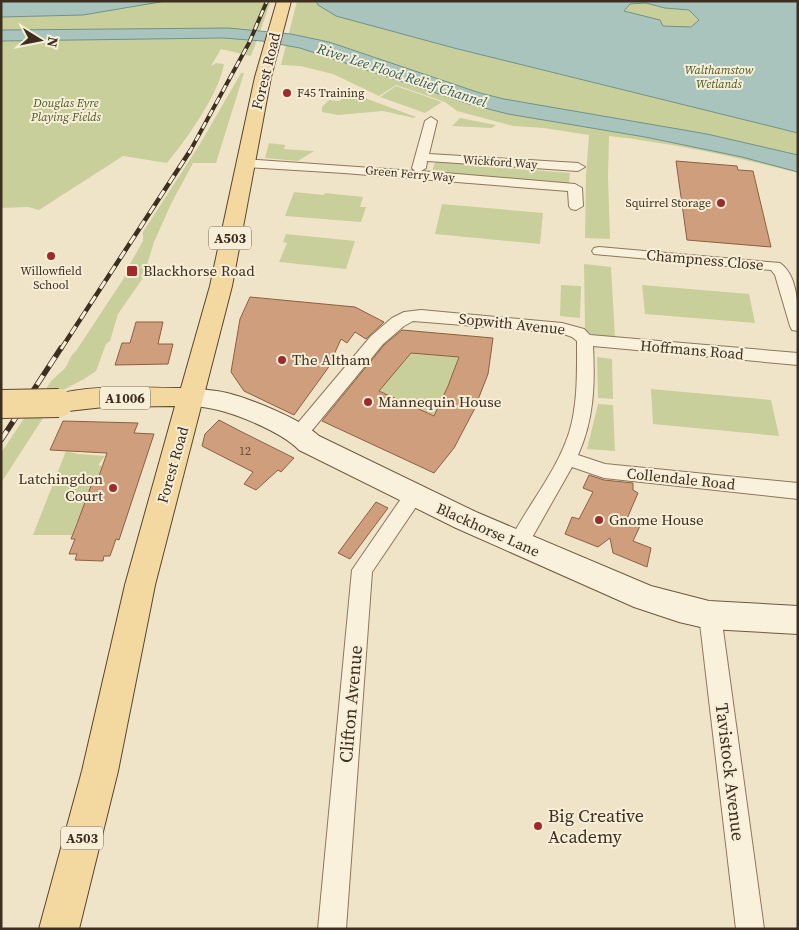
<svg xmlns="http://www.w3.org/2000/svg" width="799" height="930" font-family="'Source Serif 4',serif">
<rect width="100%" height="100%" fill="#f0e4c8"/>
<!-- green -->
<g fill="#c9cf9b">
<path d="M1,1H271L251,56L221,49L211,66L216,63L224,64C219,94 186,140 167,163L123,156L39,210L28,207L1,208Z"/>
<path d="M297,1H798V173C736,157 673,143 609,136L608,177L610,239L585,238L586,175L589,135L544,128L513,126L457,111L445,102L396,85L379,96L333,74L300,66L281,65Z"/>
<path d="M241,73H244L216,163H193L171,204L154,242L143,278L118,314L110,341L106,344L96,371L84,379L63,390H46C50,379 58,376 65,368C70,362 68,358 76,351L124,278L126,271L143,241V232L200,144Z"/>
<polygon points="396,86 442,102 425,113 380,97"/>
<polygon points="349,94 357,95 416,117 414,118 383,111 338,115 322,112 322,107 329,100 339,101"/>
<polygon points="460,118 496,125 491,128 452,126"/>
<polygon points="269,143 285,145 284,149 314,151 298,161 265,158"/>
<polygon points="435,162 570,173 569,183 432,172"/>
<polygon points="294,192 324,195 325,193 363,197 360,207 366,207 361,222 285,216"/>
<polygon points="442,204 543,213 540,244 435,234"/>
<polygon points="286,234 355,241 346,269 279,262 287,243 283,242"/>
<polygon points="584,264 611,267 615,338 592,335 585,331"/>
<polygon points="561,285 581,286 580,318 560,316"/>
<polygon points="642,285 749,294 755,323 645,314"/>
<polygon points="411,353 458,357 452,376 434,416 379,391"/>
<polygon points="597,357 612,359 613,399 598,398"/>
<polygon points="651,389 771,400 779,436 653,424"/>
<polygon points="598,404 613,405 615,451 587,449"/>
<polygon points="25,417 43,418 1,483 1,453"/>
<polygon points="66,451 78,454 105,456 98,465 102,466 98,479 94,479 82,511 82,521 77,521 72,535 33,535"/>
</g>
<!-- water -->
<g fill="#a9c4bc" stroke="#6f938a" fill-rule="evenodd">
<polygon points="1,1 166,1 83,15 1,17"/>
<path d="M316,1H798V133L454,48L336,16L318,5ZM646,3L665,8L689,10L699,20L691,27L663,26L660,20L624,11L630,4Z"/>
<polygon points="228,28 291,34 329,42 480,93 504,99 707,134 798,155 798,172 742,157 645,137 508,114 469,104 300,48 262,41 223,38 1,41 1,30"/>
</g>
<!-- building -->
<g fill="#cf9f7d" stroke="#8d5f41" fill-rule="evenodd">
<polygon points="676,161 737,166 738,170 753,171 771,247 687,240"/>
<polygon points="250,297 355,307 384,322 366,339 355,332 347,343 341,339 328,368 294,415 244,391 231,372 240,319"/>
<polygon points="136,322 163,322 158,344 173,344 168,364 115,365 122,343 130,343"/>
<path d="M402,330L493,338L488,374L474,410L454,448L434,473L322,421L384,345ZM411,353L459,357L448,386L434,416L379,391Z"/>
<polygon points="219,420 240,431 294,458 281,472 278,470 256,490 244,484 253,472 202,446 205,434"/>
<polygon points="63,421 138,423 134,433 154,434 119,540 116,539 110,556 104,556 103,561 75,560 77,554 69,554 75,539 71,539 78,521 94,478 98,479 107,453 50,450"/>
<polygon points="589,475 604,480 633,483 633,490 638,493 626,521 640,526 633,541 651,548 647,567 613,553 610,538 598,547 565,534 572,517 579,519 593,492 583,488"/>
<polygon points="376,502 388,508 350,559 338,553"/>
</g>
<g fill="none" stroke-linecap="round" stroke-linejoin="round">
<defs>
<g id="street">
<polygon points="431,117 437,121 429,154 578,163 585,167 578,171 427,161 426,168 421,171 575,184 582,188 583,206 576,210 571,209 569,206 568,191 344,173 244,167 237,163 244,159 415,171 412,168 425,121"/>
<path d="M599,247L780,263C799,276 798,310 798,331L792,330L790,326L775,275L771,270L594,254L592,251L594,248Z"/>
<path d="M421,310L562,323L584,329L590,335L798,353V365L593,346C595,384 594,420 578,455L605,464L798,483V499L604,478L572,467L525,550L518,552L511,550L508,544C527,506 556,473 569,433C578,404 577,372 577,341L572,337L561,333L413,321L404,326L383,344L304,440L298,442L292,440L289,435L292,430L371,336L392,318L404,312Z"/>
<polygon points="414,487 421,490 424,495 372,572 346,929 318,929 352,570 407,490"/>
<polygon points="710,605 718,608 721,615 764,929 736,929 699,615 702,608"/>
</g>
<path id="secondary" d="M192,388C204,390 216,390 227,393C251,399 301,419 319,436L476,512L651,586L709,601L798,606V634L709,629L679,622L634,607L456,528L299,450C284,434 244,417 222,411C209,407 196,407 183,403L179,397L183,391Z"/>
<path id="primary" d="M277,1H291L271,77L232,286L155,585L118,771L79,929H39L82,771L125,585L175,406L104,407L59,412L50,410L46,403L50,396C91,384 138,388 181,388L210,286L255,77Z"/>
</defs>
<!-- street casing -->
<use href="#street" stroke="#8d765c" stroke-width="2"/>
<!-- secondary casing -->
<use href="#secondary" stroke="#6f573f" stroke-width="2"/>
<!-- primary casing -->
<use href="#primary" stroke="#5b4430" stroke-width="2"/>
<!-- street -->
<use href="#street" fill="#faf1dc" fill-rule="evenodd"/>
<!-- secondary -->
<use href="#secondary" fill="#faf1dc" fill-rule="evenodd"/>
<!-- primary -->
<use href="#primary" fill="#f3d9a0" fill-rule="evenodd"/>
<defs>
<polyline id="rail-far2" points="189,153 249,43 267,1"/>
<polyline id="rail-far1" points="61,349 190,151"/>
<polyline id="rail" points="1,440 61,348"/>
</defs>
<!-- rail-far2 casing -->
<use href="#rail-far2" stroke="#3d2e20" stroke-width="4"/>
<!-- rail-far1 casing -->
<use href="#rail-far1" stroke="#3d2e20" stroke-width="4.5"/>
<!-- rail casing -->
<use href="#rail" stroke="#3d2e20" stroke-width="5.5"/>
<!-- rail-far2 -->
<use href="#rail-far2" stroke="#f7eed8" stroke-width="2.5" stroke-dasharray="7" stroke-linecap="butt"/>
<!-- rail-far1 -->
<use href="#rail-far1" stroke="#f7eed8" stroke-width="3" stroke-dasharray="9" stroke-linecap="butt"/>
<!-- rail -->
<use href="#rail" stroke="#f7eed8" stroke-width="4" stroke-dasharray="11" stroke-linecap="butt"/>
<defs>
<polyline id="primary-bridge" points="1,404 59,403"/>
</defs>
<!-- primary-bridge casing -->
<use href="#primary-bridge" stroke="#5b4430" stroke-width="30" stroke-linecap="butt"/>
<!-- primary-bridge -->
<use href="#primary-bridge" stroke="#f3d9a0" stroke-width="28"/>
</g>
<!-- markers -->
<g fill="#9e2a2b" stroke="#f7eed8" stroke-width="2">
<circle cx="287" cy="93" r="5"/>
<circle cx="721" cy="203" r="5"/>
<circle cx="51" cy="256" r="5"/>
<rect x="126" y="265" width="12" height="12" rx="2.5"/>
<circle cx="282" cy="360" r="5"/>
<circle cx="368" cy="402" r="5"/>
<circle cx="113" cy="488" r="5"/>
<circle cx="599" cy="520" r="5"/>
<circle cx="538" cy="826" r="5"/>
</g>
<g text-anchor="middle" stroke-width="4" stroke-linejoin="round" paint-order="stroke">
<!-- far-park labels -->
<g font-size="12" font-style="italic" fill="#4d5a26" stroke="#f7eed8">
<text x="719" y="74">Walthamstow<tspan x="719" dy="14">Wetlands</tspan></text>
<text x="66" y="107">Douglas Eyre<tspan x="66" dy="14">Playing Fields</tspan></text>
</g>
<!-- far-poi labels -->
<g font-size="12" fill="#3d2e20" stroke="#f7eed8" text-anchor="start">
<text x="297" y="97">F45 Training</text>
<text x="711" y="207" text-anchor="end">Squirrel Storage</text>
<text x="51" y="275" text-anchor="middle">Willowfield<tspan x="51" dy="14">School</tspan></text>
</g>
<!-- far-street labels -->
<g font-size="12" fill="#3d2e20" stroke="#f7eed8">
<text transform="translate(500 162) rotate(4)" y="4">Wickford Way</text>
<text transform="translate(410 174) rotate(5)" y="4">Green Ferry Way</text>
</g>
<!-- number labels -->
<g font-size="12" fill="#624a37">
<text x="245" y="455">12</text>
</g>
<!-- far-water labels -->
<g font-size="14" font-style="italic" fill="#2f5d5a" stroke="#f7eed8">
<text transform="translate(402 75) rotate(18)" y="5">River Lee Flood Relief Channel</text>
</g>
<!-- shield labels -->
<g fill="#f7eed8" stroke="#756857" stroke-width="1">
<rect x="209" y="226.5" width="42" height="23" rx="4"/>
<rect x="100" y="386.5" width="50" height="23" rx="4"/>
<rect x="61" y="826.5" width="42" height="23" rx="4"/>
</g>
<g font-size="14" font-weight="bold" fill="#3d2e20">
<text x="230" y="243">A503</text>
<text x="125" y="403">A1006</text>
<text x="82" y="843">A503</text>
</g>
<!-- street labels -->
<g font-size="15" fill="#3d2e20" stroke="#f7eed8">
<text transform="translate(266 71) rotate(-76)" y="5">Forest Road</text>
<text transform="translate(705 260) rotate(5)" y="5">Champness Close</text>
<text transform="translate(512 324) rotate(6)" y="5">Sopwith Avenue</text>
<text transform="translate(692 350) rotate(5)" y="5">Hoffmans Road</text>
<text transform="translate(173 465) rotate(-74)" y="5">Forest Road</text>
<text transform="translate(681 479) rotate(6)" y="5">Collendale Road</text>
<text transform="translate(488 530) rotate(24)" y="5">Blackhorse Lane</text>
</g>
<!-- poi labels -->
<g font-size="15" fill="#3d2e20" stroke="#f7eed8" text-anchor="start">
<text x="143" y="276">Blackhorse Road</text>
<text x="292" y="365">The Altham</text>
<text x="378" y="407">Mannequin House</text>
<text x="103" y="484" text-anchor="end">Latchingdon<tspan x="103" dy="17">Court</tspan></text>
<text x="609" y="525">Gnome House</text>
</g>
<!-- near-street labels -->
<g font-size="18" fill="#3d2e20" stroke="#f7eed8">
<text transform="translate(351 704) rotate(-85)" y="6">Clifton Avenue</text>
<text transform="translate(730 772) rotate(83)" y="6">Tavistock Avenue</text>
</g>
<!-- near-poi labels -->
<g font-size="18" fill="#3d2e20" stroke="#f7eed8" text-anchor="start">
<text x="548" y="822">Big Creative<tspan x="548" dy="21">Academy</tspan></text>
</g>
</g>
<!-- border -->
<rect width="799" height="930" fill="none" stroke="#3d2e20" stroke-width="5"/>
<!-- north arrow -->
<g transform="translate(40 40) rotate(100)" stroke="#f7eed8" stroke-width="4" paint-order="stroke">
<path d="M0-4L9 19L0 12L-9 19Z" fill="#3d2e20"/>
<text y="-8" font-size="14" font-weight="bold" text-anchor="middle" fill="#3d2e20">N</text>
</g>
</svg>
